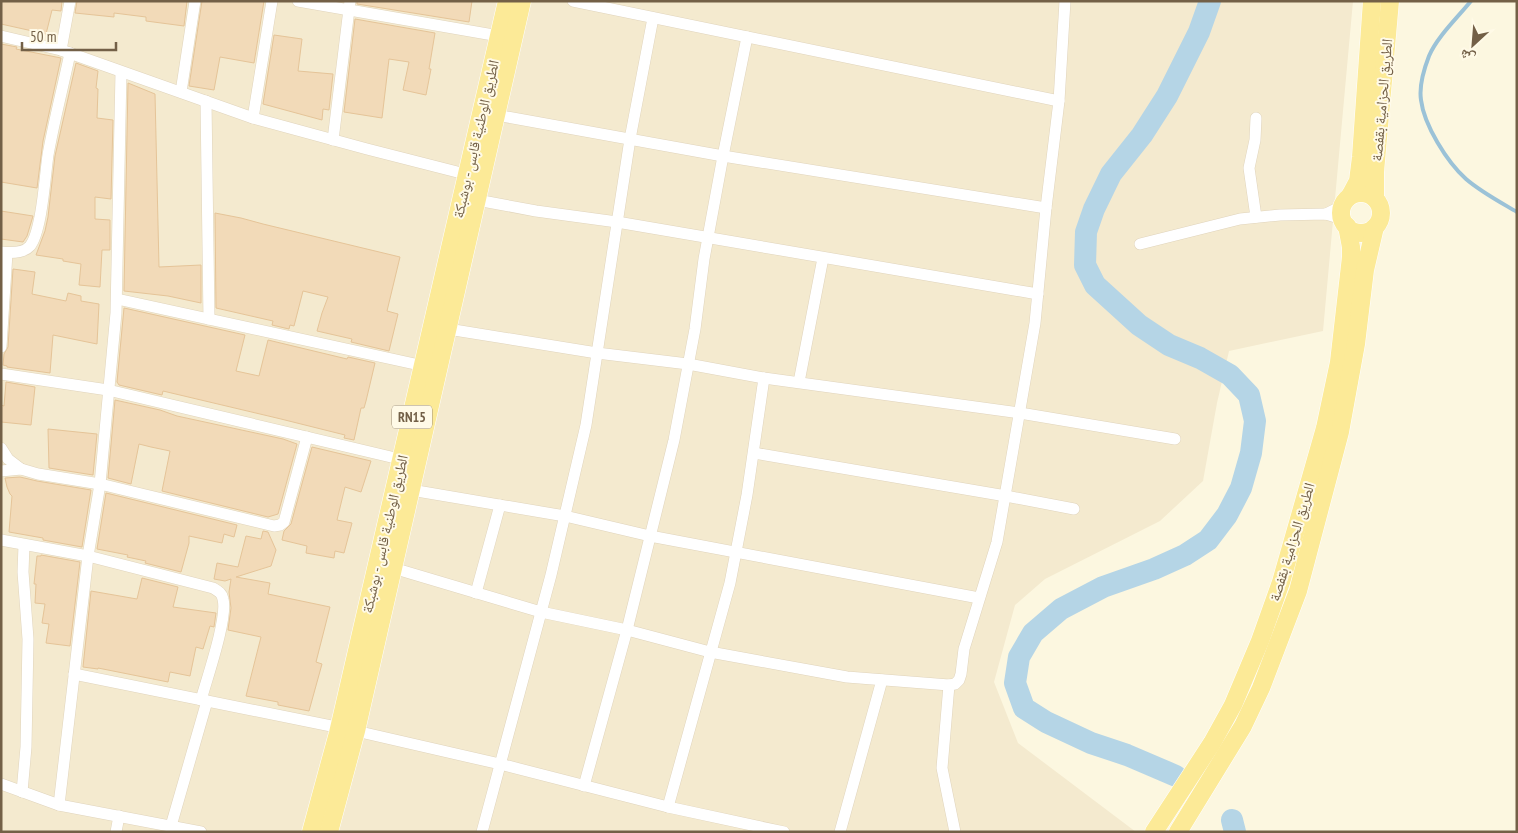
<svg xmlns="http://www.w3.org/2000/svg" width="1518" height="833" font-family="'PT Sans Narrow','Noto Naskh Arabic',sans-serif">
<rect width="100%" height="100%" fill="#fcf7e0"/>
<!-- residential -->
<polygon fill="#f4eacf" points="1,1 1353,1 1323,331 1229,351 1217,403 1203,481 1160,521 1045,579 1015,605 994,682 1018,743 1136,832 1,832"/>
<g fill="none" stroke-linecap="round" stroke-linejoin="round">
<!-- stream -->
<path stroke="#9bc2d7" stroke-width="4" d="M1471,1C1458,17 1437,37 1429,56C1424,69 1419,87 1421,100C1424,125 1447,162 1466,179C1481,192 1500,202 1517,212"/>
<!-- river -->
<g stroke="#b5d5e6" stroke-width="22">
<polyline points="1176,776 1127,755 1091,743 1046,722 1024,708 1015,683 1019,657 1033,633 1061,609 1103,587 1154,569 1185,555 1208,540 1227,515 1241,488 1251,453 1255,421 1249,395 1230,375 1200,358 1169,345 1139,325 1095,285 1085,265 1086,232 1094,209 1111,174 1142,135 1167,96 1199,32 1210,1"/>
<polyline points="1232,820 1235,832"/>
</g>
</g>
<!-- building -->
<g fill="#f2dab8" stroke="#e5c498">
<polygon points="1,1 62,1 61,11 52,10 46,34 1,24"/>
<polygon points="77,1 187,1 184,26 146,21 146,17 114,13 114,17 75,13"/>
<polygon points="202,1 264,1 254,63 220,57 214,90 189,86"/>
<polygon points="357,1 472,1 469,22 357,4"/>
<polygon points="355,19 435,33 429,69 431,69 426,95 403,90 409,62 389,59 382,118 344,112"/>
<polygon points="274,35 302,39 298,71 333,74 329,110 323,109 322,120 263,104"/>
<polygon points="1,44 17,47 16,49 61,58 43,141 37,188 1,182"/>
<polygon points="76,63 98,71 96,88 98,89 97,118 113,120 111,199 95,197 95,219 110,220 110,250 102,250 100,287 79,285 81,264 63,261 63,259 36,255 45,231 48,217 55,156"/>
<polygon points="128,83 155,94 159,267 201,265 201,303 168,296 124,291"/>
<polygon points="1,211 33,216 27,236 23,242 1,239"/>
<polygon points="215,213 241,218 263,224 400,257 387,311 398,314 389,351 351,342 352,339 317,331 322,313 328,297 303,291 294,326 290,325 289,329 272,325 273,321 216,308"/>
<polygon points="13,269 35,272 32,294 66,301 68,293 81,296 81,301 99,304 97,344 53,335 50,373 7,367 7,366 3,365 4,354 8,347"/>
<polygon points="124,308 245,335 236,371 259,376 268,340 347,359 348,357 375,363 366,401 364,408 361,408 354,440 344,438 345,435 281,419 163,391 162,395 119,385 117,382"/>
<polygon points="6,382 35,387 31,425 1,422 1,405 4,406"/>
<polygon points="115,400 160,410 177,416 283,439 297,444 278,514 268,517 162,491 170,451 151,447 139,444 131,484 108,478"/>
<polygon points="48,429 97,434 93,475 49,468"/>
<polygon points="312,447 371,461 361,492 345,487 337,520 352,523 344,553 335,551 334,558 306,553 307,546 282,540 284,531 291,524"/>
<polygon points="20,477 37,481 91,490 82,547 43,540 43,538 9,532 12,496 10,494 7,487 5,478"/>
<polygon points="106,493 237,525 234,537 224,534 222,543 189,536 189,543 181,572 145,563 146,561 127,557 128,555 97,549"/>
<polygon points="263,531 268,532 276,550 271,566 236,577 270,583 268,594 330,607 316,662 322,664 309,711 278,705 278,702 246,696 261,637 228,630 231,608 229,592 231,579 225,581 214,579 217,563 238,567 246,536 261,539"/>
<polygon points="41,555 80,562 70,646 46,643 49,624 42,623 45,604 35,603 36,584 34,584 37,556 41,556"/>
<polygon points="142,578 178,587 173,607 216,613 214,627 210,626 203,649 196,647 190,676 170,672 168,682 98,668 98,669 83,667 91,591 137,599"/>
</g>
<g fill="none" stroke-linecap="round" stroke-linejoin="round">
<defs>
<g id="street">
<polyline points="298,1 499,36"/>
<polyline points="573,1 1059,101"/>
<polyline points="1,36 61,50 253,118 367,149 473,176"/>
<polyline points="61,50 70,1"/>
<polyline points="181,92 195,1"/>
<polyline points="206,101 209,319"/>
<polyline points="496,115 723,156 1046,208"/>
<polyline points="253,118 272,1"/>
<polyline points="1256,118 1255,140 1249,168 1256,217"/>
<polyline points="333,140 350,1"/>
<polyline points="477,200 536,211 617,222 1038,294"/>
<polyline points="1326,214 1342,206"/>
<polyline points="1140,244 1240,219 1280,215 1326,214 1342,219"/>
<path d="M1,252C10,253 24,253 30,246C42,231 45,175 48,155C54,121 63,87 70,53"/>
<polyline points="117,299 424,366"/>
<polyline points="448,329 597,353 688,364 764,378 1020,413 1175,439"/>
<polyline points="1,347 7,253"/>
<polyline points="1,374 108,390 408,461"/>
<polyline points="799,382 823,258"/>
<polyline points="1,448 8,459 21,469 38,474 100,484 274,526 280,525 284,522 307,437"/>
<polyline points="754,453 1006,496 1074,509"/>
<polyline points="1,471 21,469"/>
<polyline points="411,490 565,516 650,536 979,598"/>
<path d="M1,540L88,556L213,588C218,591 222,593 223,599C228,618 207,678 201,700"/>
<polyline points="393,568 541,612 627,630 710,652 847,677 949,685 955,684 959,680 961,674 964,649 997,542 1035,323 1046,208 1059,101 1065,1"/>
<polyline points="476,593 500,505"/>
<polyline points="74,674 356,731 500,764 668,807 784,832"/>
<polyline points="949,685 942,768 955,832"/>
<polyline points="1,784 59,805 201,832"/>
<polyline points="584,786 627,630 674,440 695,329 704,259 723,156 747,37"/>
<polyline points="22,792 26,747 28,639 23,572 24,545"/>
<polyline points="59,805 88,556 100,484 116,313 121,72"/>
<polyline points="668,807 730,583 747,495 764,378"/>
<polyline points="171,826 207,701"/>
<polyline points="116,832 119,816"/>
<polyline points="482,832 551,575 586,425 630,139 653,18"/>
<polyline points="840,832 882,680"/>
</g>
<g id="primary">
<circle cx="1361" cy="213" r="20"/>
<polyline points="1350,196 1358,181 1361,157 1372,1"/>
<polyline points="1375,198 1375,172 1390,1"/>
<polyline points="311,832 338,733 507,1"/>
<polyline points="329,832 356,731 522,1"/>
<polyline points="1154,832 1212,743 1233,705 1260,641 1281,582 1325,428 1339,362 1351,257 1351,247 1347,226"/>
<polyline points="1178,832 1243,726 1261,688 1298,591 1340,432 1356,344 1365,270 1375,227"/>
</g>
</defs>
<!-- street casing -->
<use href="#street" stroke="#e0d4bc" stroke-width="12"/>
<!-- primary casing -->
<use href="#primary" stroke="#fff" stroke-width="19"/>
<!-- street -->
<use href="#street" stroke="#fff" stroke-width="11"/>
<!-- primary -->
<use href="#primary" stroke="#fcea97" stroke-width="18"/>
</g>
<g text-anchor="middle" stroke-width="4" stroke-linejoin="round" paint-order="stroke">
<!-- shield labels -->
<rect fill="#fffae7" stroke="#9d8e77" stroke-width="1" x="392" y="405.5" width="40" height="23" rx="4"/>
<g font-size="14" font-weight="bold" fill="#736047">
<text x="412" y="422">RN15</text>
</g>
<!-- street labels -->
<g font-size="15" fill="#736047" stroke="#fffae7">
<text transform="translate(1382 100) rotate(-85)" y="5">الطريق الحزامية بقفصة</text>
<text transform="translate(476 139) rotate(-77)" y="5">الطريق الوطنية قابس - بوشبكة</text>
<text transform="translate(385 534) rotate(-77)" y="5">الطريق الوطنية قابس - بوشبكة</text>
<text transform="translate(1292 542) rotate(-73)" y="5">الطريق الحزامية بقفصة</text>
</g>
</g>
<!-- border -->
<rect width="1518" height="833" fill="none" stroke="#736047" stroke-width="5"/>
<!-- north arrow -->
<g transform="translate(1473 45) rotate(206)" stroke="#fffae7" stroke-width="4" paint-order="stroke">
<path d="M0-4L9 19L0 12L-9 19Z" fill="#736047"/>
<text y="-8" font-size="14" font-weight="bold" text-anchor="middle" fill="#736047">ش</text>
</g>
<!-- scale -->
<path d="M22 42v8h94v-8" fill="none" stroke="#736047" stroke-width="2.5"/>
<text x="30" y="42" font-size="15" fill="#736047" stroke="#fffae7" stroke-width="4" paint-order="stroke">50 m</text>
</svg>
